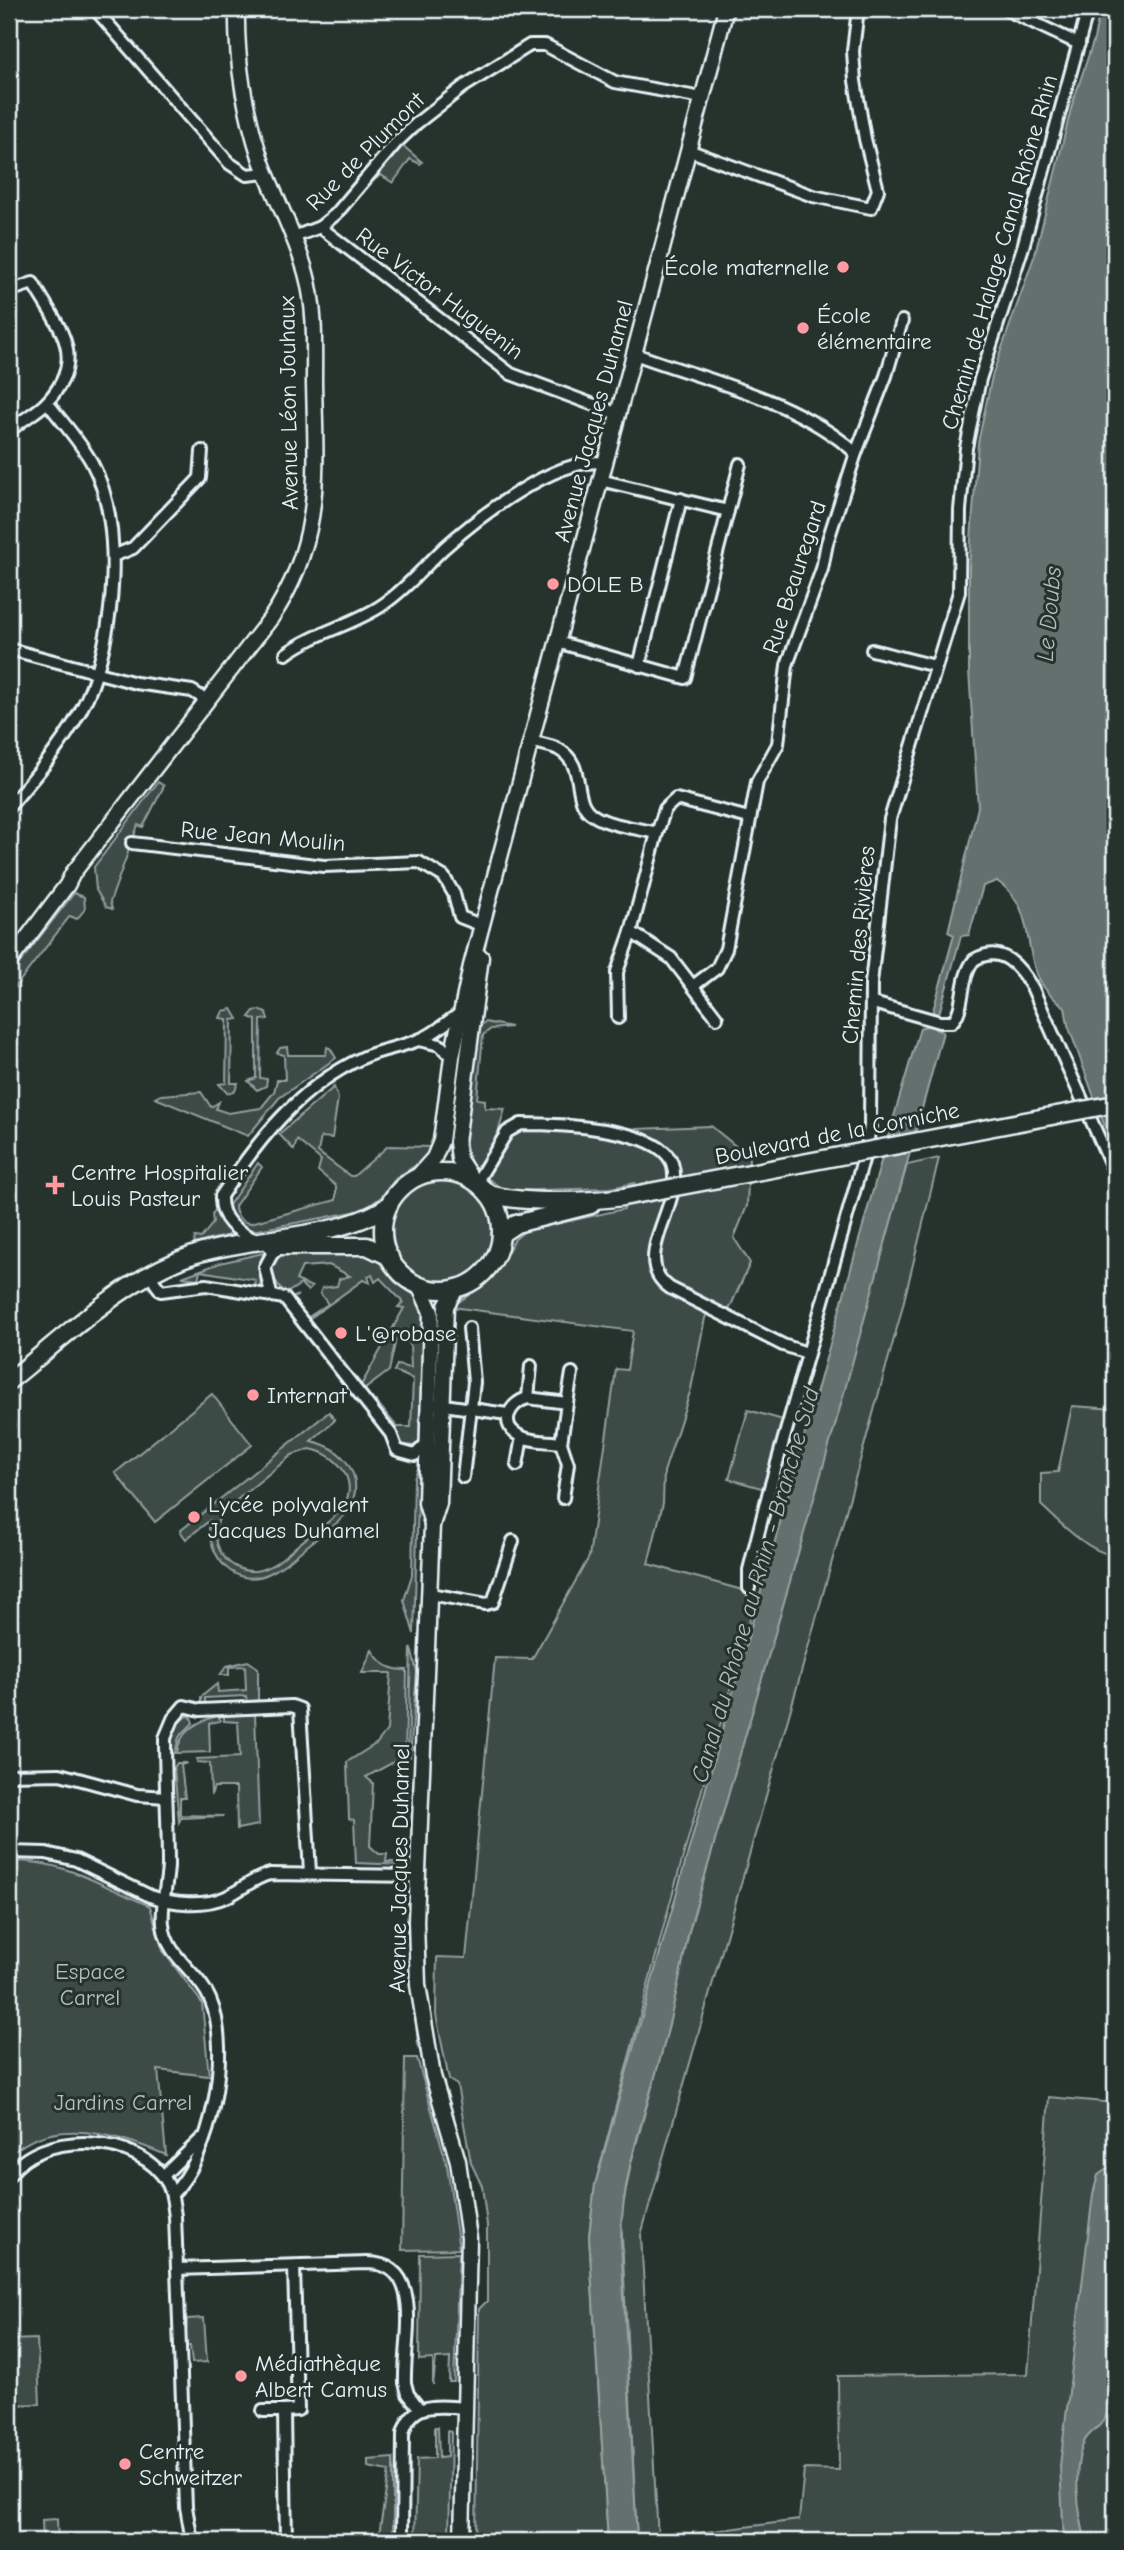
<svg xmlns="http://www.w3.org/2000/svg" width="1124" height="2550" font-family="'Comic Neue',sans-serif">
<rect width="100%" height="100%" fill="#26332d"/>
<filter id="ink" filterUnits="userSpaceOnUse"><feTurbulence type="fractalNoise" baseFrequency=".0143" numOctaves="2"/><feDisplacementMap in="SourceGraphic" scale="14" xChannelSelector="R" yChannelSelector="G"/><feConvolveMatrix kernelMatrix="1 2 1 2 8 2 1 2 1" color-interpolation-filters="sRGB"/></filter>
<g filter="url(#ink)">
<!-- green -->
<g fill="#3e4b47" stroke="#939ea0" stroke-width="2" fill-rule="evenodd">
<polygon points="228,9 230,9 234,75 255,159 252,160 235,94"/>
<polygon points="402,145 422,162 420,164 410,159 393,183 381,175 373,181"/>
<polygon points="158,782 164,786 143,827 138,825 110,902 112,909 106,907 96,890 94,867"/>
<polygon points="74,893 84,897 85,909 77,919 70,916 9,995 9,977"/>
<polygon points="232,1009 238,1019 232,1020 231,1083 238,1083 235,1091 227,1093 219,1084 226,1083 227,1019 220,1018 223,1011"/>
<polygon points="260,1010 266,1013 268,1019 261,1020 260,1078 267,1079 266,1086 257,1090 248,1081 256,1078 256,1020 249,1017 254,1011"/>
<path d="M485,1022L511,1027L491,1029L483,1035L477,1099L485,1100V1108L505,1109L494,1146L477,1171C451,1144 472,1064 477,1029Z"/>
<polygon points="287,1047 288,1055 326,1055 327,1047 330,1048 336,1058 279,1098 248,1136 155,1098 161,1095 201,1092 211,1107 219,1102 216,1109 228,1113 261,1108 274,1092 277,1080 285,1080 284,1055 277,1053 280,1048"/>
<path d="M334,1087L338,1098L332,1138L321,1137L318,1152L350,1176H354L388,1146L431,1147L424,1160L397,1177L381,1197L364,1210L258,1230C242,1231 229,1221 229,1205L258,1163L262,1167L235,1206C235,1215 241,1223 251,1223L336,1200V1186L318,1171L321,1160L297,1140L294,1150L279,1134Z"/>
<path d="M558,1118L636,1129L711,1126L749,1157L747,1206L734,1238L750,1263L728,1312L713,1303L705,1318L691,1389L664,1472L663,1503L648,1564L757,1594L670,1903L595,2185L589,2236L608,2541H476L479,2309L487,2301V2225L482,2186L471,2163L457,2085L449,2080L436,2015L437,1957L466,1958L495,1658L532,1659L589,1557L616,1369L627,1370L633,1331L452,1307L492,1278L515,1239L525,1231L624,1209L635,1183L610,1188L505,1191L486,1177C506,1140 502,1130 548,1129Z"/>
<polygon points="939,1158 900,1317 799,1680 641,2235 658,2538 799,2520 804,2469 839,2470 838,2376 1028,2374 1049,2097 1115,2103 1115,2541 637,2541 621,2216 631,2163 663,2047 689,1931 907,1165"/>
<circle cx="442" cy="1230" r="53"/>
<polygon points="217,1208 233,1234 194,1244 195,1237 201,1238 213,1223 212,1214"/>
<path d="M284,1252L366,1253L376,1258L395,1282L417,1297L423,1315L419,1440L415,1446L403,1445L372,1405L376,1401L397,1427H411L413,1379L394,1371L397,1365L411,1368L410,1343L396,1339L389,1371L361,1392L359,1389L404,1308L398,1307L403,1302L380,1278L375,1282L372,1275L368,1276L370,1283L363,1280L306,1321L290,1299L298,1295L292,1300L307,1318L328,1304L320,1293L322,1288L337,1286L339,1279L350,1276L329,1265L302,1267L296,1280L312,1287L308,1291L301,1284L285,1294C273,1278 261,1265 284,1252Z"/>
<polygon points="263,1253 260,1288 255,1288 256,1280 200,1271 198,1279 182,1277 220,1263"/>
<polygon points="212,1394 252,1445 155,1522 115,1473"/>
<path d="M1072,1406L1115,1409V1556C1087,1551 1061,1524 1041,1505V1473L1058,1472Z"/>
<polygon points="748,1410 783,1420 765,1489 729,1479"/>
<path d="M329,1412L335,1420L311,1441C342,1447 366,1475 350,1507C343,1521 327,1530 315,1540C301,1550 288,1564 272,1572C235,1592 207,1556 209,1521L186,1539L180,1531ZM310,1449C339,1454 363,1485 339,1512C328,1524 313,1533 300,1543C287,1554 273,1569 255,1571C242,1572 229,1565 222,1554C213,1541 215,1527 221,1513L292,1455Z"/>
<polygon points="419,1466 414,1634 404,1600 412,1575 414,1479"/>
<polygon points="411,1648 417,1672 410,1756 408,1753"/>
<path d="M372,1650C381,1665 390,1670 407,1670L405,1756L366,1777L373,1783L370,1846L379,1854H387L386,1862H397L402,1845L406,1861L402,1865L356,1863L354,1820L349,1819L347,1762L377,1743L387,1730L391,1673H362Z"/>
<polygon points="248,1661 258,1668 258,1700 247,1704 246,1696 205,1698 205,1706 201,1704 201,1697 217,1684 218,1692 246,1690 245,1666 229,1667 229,1675 220,1675 227,1666"/>
<polygon points="255,1714 259,1825 237,1829 236,1787 214,1787 211,1795 210,1763 197,1762 197,1759 240,1757 238,1722 224,1721 224,1716"/>
<path d="M190,1715L193,1723L179,1737L175,1753H170C170,1737 173,1722 190,1715Z"/>
<path d="M219,1716L220,1721L209,1723L210,1752L177,1753C179,1731 199,1720 219,1716Z"/>
<polygon points="177,1763 187,1763 181,1765 185,1798 180,1798 180,1815 224,1816 181,1818 179,1822 174,1768"/>
<path d="M9,1861C66,1860 99,1885 150,1906L163,1951L202,2003L209,2076L158,2070L166,2155C117,2134 52,2115 9,2156Z"/>
<polygon points="406,1921 409,1921 412,1984 422,2055 450,2154 463,2232 460,2357 462,2236 453,2175 418,2044"/>
<polygon points="405,2058 417,2058 447,2165 459,2249 402,2250"/>
<polygon points="459,2253 454,2382 449,2382 450,2358 436,2359 433,2385 433,2359 419,2360 420,2254"/>
<polygon points="204,2318 207,2362 192,2363 190,2346 185,2346 187,2319"/>
<polygon points="37,2339 40,2404 9,2405 9,2340"/>
<polygon points="435,2427 438,2427 439,2458 447,2457 447,2431 451,2432 449,2541 415,2541 417,2459 435,2458"/>
<polygon points="393,2458 393,2541 378,2541 389,2471 368,2467 368,2460"/>
<polygon points="57,2519 58,2541 43,2541 42,2520"/>
</g>
<!-- water -->
<g fill="#636f6d" stroke="#98a3a5" stroke-width="2">
<path d="M1100,9H1115V1155L1068,1025L1065,1007C1010,972 1047,914 997,881L983,886L969,935L961,936L938,1017L935,1029L943,1032L836,1422L689,1931C681,1971 673,2012 662,2052C645,2114 621,2176 621,2241L637,2541H608L589,2236L595,2185L887,1140L920,1028L929,1025L954,935L948,932L978,807L969,671V567L978,443L992,376L1035,254L1072,105L1094,39Z"/>
<path d="M1113,2165C1122,2180 1113,2385 1107,2413C1105,2425 1089,2431 1084,2442C1072,2468 1078,2514 1086,2541H1064L1060,2466L1093,2194L1098,2175Z"/>
</g>
<g fill="none" stroke-linecap="round" stroke-linejoin="round">
<defs>
<g id="street">
<polyline points="95,9 229,163 247,175 267,173"/>
<polyline points="1005,9 1079,44"/>
<polyline points="688,150 813,196 871,208 878,190 865,139 855,81 853,51 858,9"/>
<polyline points="320,227 511,374 618,414"/>
<polyline points="294,237 320,227 336,214 395,144 417,123 463,87 530,45 545,45 615,82 702,98"/>
<path d="M9,291L33,283C57,326 89,355 48,401C37,413 20,420 9,432"/>
<path d="M635,354C710,382 794,398 856,453L827,543L822,569L787,665L778,744L757,782L726,949L717,968L693,986"/>
<polyline points="856,453 886,376 902,321"/>
<polyline points="600,480 728,511"/>
<polyline points="113,556 133,548 200,478 202,451"/>
<polyline points="557,642 685,678 740,464"/>
<polyline points="9,649 136,683 192,691 208,701"/>
<polyline points="872,650 935,666"/>
<path d="M286,654C314,633 352,625 381,606C405,590 423,568 444,548C477,518 558,455 605,463"/>
<polyline points="639,666 681,499"/>
<path d="M531,741C540,744 550,745 558,749C588,765 570,801 593,815C609,826 638,828 657,833L631,932L671,958L717,1018"/>
<path d="M9,807C38,773 68,739 87,698C115,636 125,524 92,463C80,441 62,422 47,402"/>
<polyline points="657,833 665,809 676,799 749,818"/>
<polyline points="132,843 324,866 419,862 444,877 454,894 460,917 483,926"/>
<path d="M873,1003L940,1022H952C966,1008 959,979 974,960C1002,943 1020,967 1033,989L1115,1174"/>
<polyline points="618,1018 617,972 631,932"/>
<polyline points="419,1040 440,1045 452,1057"/>
<path d="M476,1183L507,1132L521,1124C554,1124 659,1127 672,1163C686,1204 627,1258 670,1288L783,1345L807,1353"/>
<path d="M256,1240C236,1231 220,1220 221,1196C258,1140 299,1087 362,1058C381,1049 404,1047 423,1038C438,1032 450,1018 463,1012"/>
<polyline points="155,1283 161,1291 206,1285 284,1298 391,1434 397,1450 415,1455 427,1443"/>
<polyline points="271,1294 265,1267 272,1254 282,1245"/>
<path d="M528,1398L567,1403L561,1443C549,1441 533,1442 522,1437C498,1427 508,1403 528,1398Z"/>
<polyline points="528,1398 531,1366"/>
<polyline points="567,1403 572,1373"/>
<polyline points="437,1404 507,1414"/>
<polyline points="561,1443 568,1464 563,1498"/>
<polyline points="517,1465 522,1437"/>
<polyline points="463,1477 474,1382 469,1328"/>
<polyline points="749,1588 749,1570 769,1491 867,1146 870,1126 871,983 890,819 959,592 960,510 966,448 980,379 1023,247 1088,9"/>
<polyline points="430,1594 486,1604 493,1602 513,1541"/>
<polyline points="9,1775 60,1774 137,1795 166,1797"/>
<path d="M9,1852L46,1853L76,1860L150,1896C173,1904 203,1907 226,1897C242,1890 253,1878 270,1874L419,1876"/>
<path d="M9,2176C40,2129 141,2133 168,2184C173,2194 173,2205 175,2216L186,2507L192,2541"/>
<polyline points="163,2176 201,2139"/>
<path d="M172,2194C212,2157 232,2049 210,1999C198,1971 166,1957 163,1924C161,1905 167,1885 168,1866C168,1823 165,1781 165,1738L173,1719L184,1706L200,1710L292,1706L300,1709L310,1872"/>
<path d="M177,2269L367,2263C427,2263 403,2343 405,2383L408,2394L419,2408"/>
<polyline points="263,2411 284,2411"/>
<polyline points="286,2541 284,2411 298,2410 294,2267"/>
<path d="M402,2541L403,2434C411,2401 437,2406 465,2408"/>
</g>
<g id="secondary">
<path d="M9,962L67,885L73,873L271,618C323,542 316,471 314,384C314,347 316,309 306,273C295,234 275,198 261,160C245,112 236,59 237,9"/>
<polyline points="417,1177 434,1158 441,1141 452,1057 471,966 726,9"/>
<polyline points="473,1181 459,1159 457,1142 481,957"/>
<polyline points="419,1285 431,1312 426,1503 432,1524"/>
<polyline points="457,1287 446,1306 439,1503 432,1525 416,1921 418,1985 433,2076 458,2161 469,2238 462,2541"/>
</g>
<g id="primary">
<circle cx="442" cy="1231" r="59"/>
<path d="M487,1193C516,1204 591,1202 623,1197"/>
<polyline points="501,1234 516,1224 591,1205"/>
<polyline points="272,1246 367,1246 390,1257"/>
<path d="M9,1381C66,1336 124,1278 193,1255C250,1236 343,1239 389,1205"/>
</g>
</defs>
<!-- street casing -->
<use href="#street" stroke="#e8f1f8" stroke-width="16"/>
<!-- secondary casing -->
<use href="#secondary" stroke="#e8f1f8" stroke-width="19"/>
<!-- primary casing -->
<use href="#primary" stroke="#e8f1f8" stroke-width="21"/>
<!-- street -->
<use href="#street" stroke="#26332d" stroke-width="10"/>
<!-- secondary -->
<use href="#secondary" stroke="#26332d" stroke-width="14"/>
<!-- primary -->
<use href="#primary" stroke="#26332d" stroke-width="16"/>
<defs>
<polyline id="primary-bridge" points="623,1197 1115,1104"/>
</defs>
<!-- primary-bridge casing -->
<use href="#primary-bridge" stroke="#e8f1f8" stroke-width="21" stroke-linecap="butt"/>
<!-- primary-bridge -->
<use href="#primary-bridge" stroke="#26332d" stroke-width="16"/>
</g>
</g>
<!-- markers -->
<g fill="#ff9aa2" stroke="#26332d" stroke-width="2.5">
<circle cx="843" cy="267" r="7"/>
<circle cx="803" cy="328" r="7"/>
<circle cx="553" cy="584" r="7"/>
<path d="M51.5 1174.5h7v7h7v7h-7v7h-7v-7h-7v-7h7z"/>
<circle cx="341" cy="1333" r="7"/>
<circle cx="253" cy="1395" r="7"/>
<circle cx="194" cy="1517" r="7"/>
<circle cx="241" cy="2376" r="7"/>
<circle cx="125" cy="2464" r="7"/>
</g>
<g text-anchor="middle" stroke-width="6" stroke-linejoin="round" paint-order="stroke">
<!-- street labels -->
<g font-size="23" fill="#e8f1f8" stroke="#26332d">
<text transform="translate(365 151) rotate(-45)" y="8">Rue de Plumont</text>
<text transform="translate(999 252) rotate(-74)" y="8">Chemin de Halage Canal Rhône Rhin</text>
<text transform="translate(440 293) rotate(37)" y="8">Rue Victor Huguenin</text>
<text transform="translate(288 403) rotate(-91)" y="8">Avenue Léon Jouhaux</text>
<text transform="translate(593 421) rotate(-75)" y="8">Avenue Jacques Duhamel</text>
<text transform="translate(794 577) rotate(-72)" y="8">Rue Beauregard</text>
<text transform="translate(263 836) rotate(5)" y="8">Rue Jean Moulin</text>
<text transform="translate(858 945) rotate(-85)" y="8">Chemin des Rivières</text>
<text transform="translate(837 1133) rotate(-11)" y="8">Boulevard de la Corniche</text>
<text transform="translate(399 1868) rotate(-89)" y="8">Avenue Jacques Duhamel</text>
</g>
<!-- poi labels -->
<g font-size="23" fill="#e8f1f8" stroke="#26332d" text-anchor="start">
<text x="829" y="275" text-anchor="end">École maternelle</text>
<text x="817" y="323">École<tspan x="817" dy="26">élémentaire</tspan></text>
<text x="567" y="592">DOLE B</text>
<text x="71" y="1180">Centre Hospitalier<tspan x="71" dy="26">Louis Pasteur</tspan></text>
<text x="355" y="1341">L'@robase</text>
<text x="267" y="1403">Internat</text>
<text x="208" y="1512">Lycée polyvalent<tspan x="208" dy="26">Jacques Duhamel</tspan></text>
<text x="255" y="2371">Médiathèque<tspan x="255" dy="26">Albert Camus</tspan></text>
<text x="139" y="2459">Centre<tspan x="139" dy="26">Schweitzer</tspan></text>
</g>
<!-- park labels -->
<g font-size="23" fill="#b5bfc3" stroke="#26332d">
<text x="90" y="1979">Espace<tspan x="90" dy="26">Carrel</tspan></text>
<text x="123" y="2110">Jardins Carrel</text>
</g>
<!-- water labels -->
<g font-size="24" font-style="italic" fill="#b3bdc0" stroke="#26332d">
<text transform="translate(1049 614) rotate(-85)" y="8">Le Doubs</text>
<text transform="translate(755 1585) rotate(-74)" y="8">Canal du Rhône au Rhin - Branche Sud</text>
</g>
</g>
<!-- margin -->
<rect width="1124" height="2550" fill="none" stroke="#26332d" stroke-width="35"/>
<rect x="18" y="18" width="1089" height="2515" fill="none" stroke="#e8f1f8" stroke-width="2.5" filter="url(#ink)"/>
</svg>
